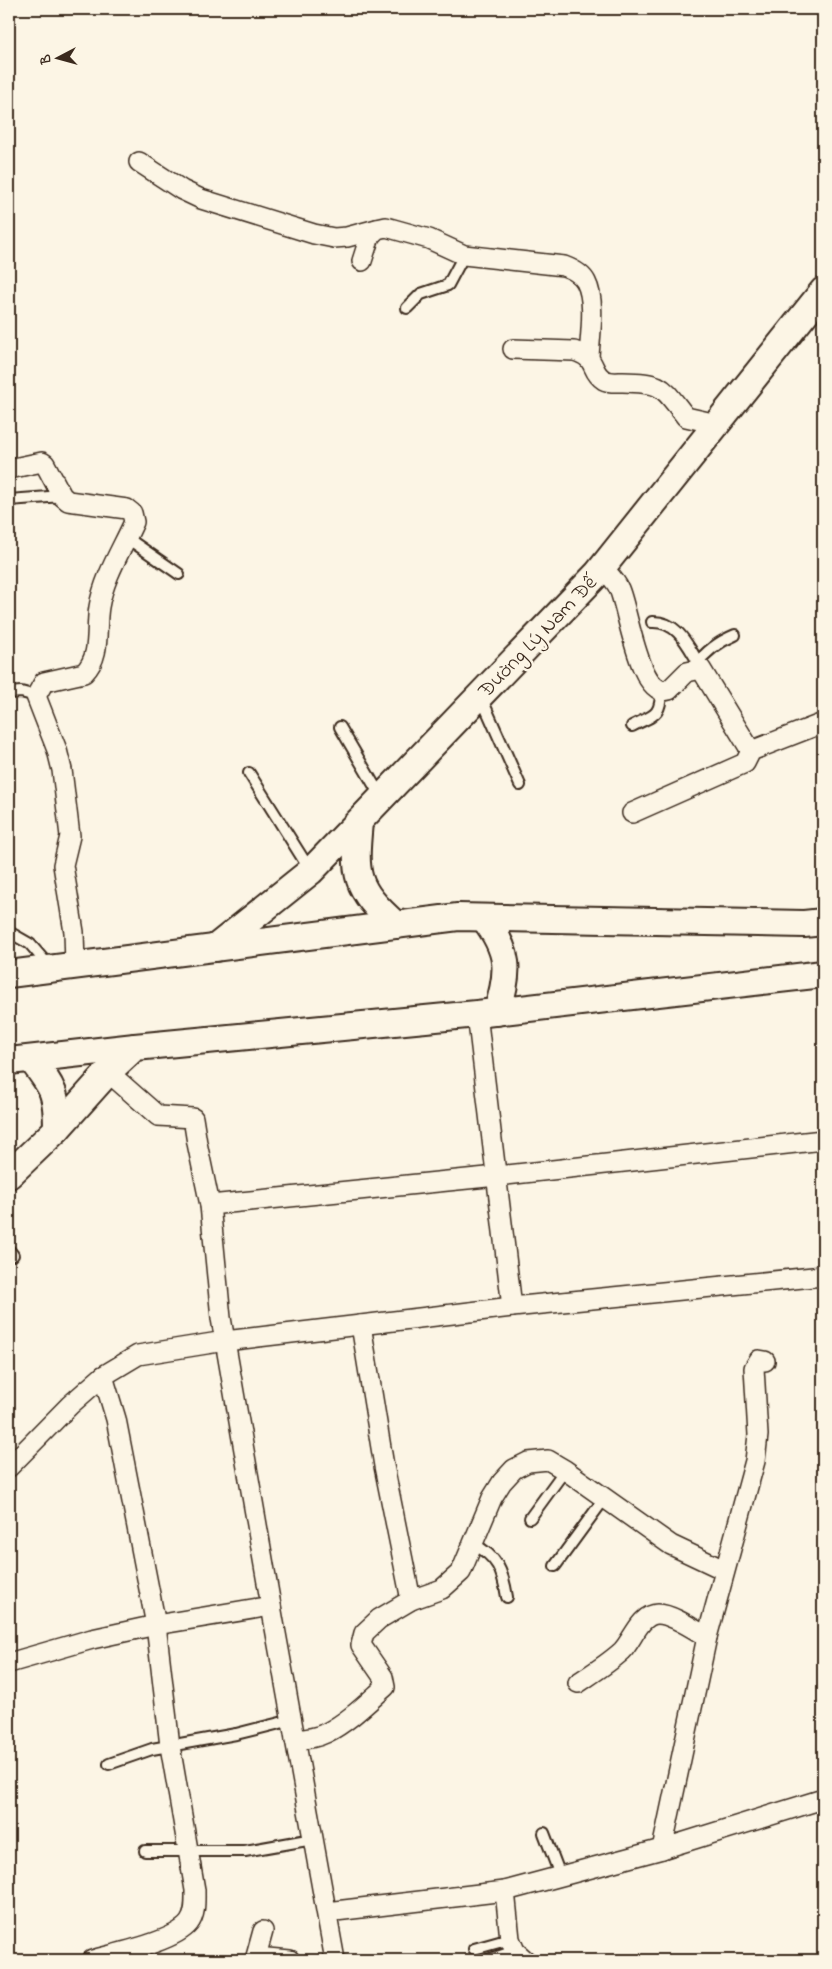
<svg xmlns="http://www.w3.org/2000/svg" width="832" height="1969" font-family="'Indie Flower',sans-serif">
<rect width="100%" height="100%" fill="#fcf5e5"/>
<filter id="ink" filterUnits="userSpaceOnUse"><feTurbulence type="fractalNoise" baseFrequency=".02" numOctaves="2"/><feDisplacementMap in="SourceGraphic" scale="10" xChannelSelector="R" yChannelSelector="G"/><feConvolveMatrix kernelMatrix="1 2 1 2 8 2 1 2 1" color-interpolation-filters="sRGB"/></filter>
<g filter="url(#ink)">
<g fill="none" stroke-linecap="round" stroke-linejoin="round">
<defs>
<g id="lane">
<polyline points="407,308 421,294 448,285 464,255"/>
<polyline points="9,500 62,496"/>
<polyline points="127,538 179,574"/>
<path d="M652,622C677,621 687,644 698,662"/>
<path d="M695,666C705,652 718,642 735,635"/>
<polyline points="9,693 21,692 36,696"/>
<polyline points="481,697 520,785"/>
<path d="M632,726C653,715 661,717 661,691"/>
<polyline points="340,727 381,797"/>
<polyline points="249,773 310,870"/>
<polyline points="9,932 30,944 49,966"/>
<polyline points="9,1250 13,1255"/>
<polyline points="530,1518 565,1470"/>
<path d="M473,1544C497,1556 503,1571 507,1597"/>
<polyline points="555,1566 604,1499"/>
<polyline points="109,1764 152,1749 236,1734 292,1720"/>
<polyline points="544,1833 560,1875"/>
<polyline points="145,1851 245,1851 313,1839"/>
<polyline points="474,1949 510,1939"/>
<polyline points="488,1960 515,1951"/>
</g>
<g id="street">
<polyline points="139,162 182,190 201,199 314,234 334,238 347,237 377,229"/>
<path d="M362,261L370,236L377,229L386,227L429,239L464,255L564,266C572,269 582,274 586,282C596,301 590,336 589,357"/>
<path d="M513,349L574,351C599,358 589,371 604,380C609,383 617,382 623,382C665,383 661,386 686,417L717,424"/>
<path d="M9,469L42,462L45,464L62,496L68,501L127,509L132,513L134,522C122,549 104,577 99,607C95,630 102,655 84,673L44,682L36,696L57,750L62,770L70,836L63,865L74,932L75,965"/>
<path d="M602,567C608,574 616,581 619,589C628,608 639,699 669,690L687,672L701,669L751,751"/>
<polyline points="632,813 745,763 751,751 823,723"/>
<polyline points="477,1014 512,1307"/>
<polyline points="108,1072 158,1116 193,1118 197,1143 210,1205 221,1318 273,1617 335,1960"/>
<polyline points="210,1205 497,1176 823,1140"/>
<polyline points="361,1325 384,1466 411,1600"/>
<polyline points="9,1467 70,1405 103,1376 138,1355 225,1341 512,1307 823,1276"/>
<polyline points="9,1663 92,1639 156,1625 271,1606"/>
<path d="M578,1683C593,1673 609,1663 622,1651C633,1640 640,1614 658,1614C672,1614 695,1630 707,1637"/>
<path d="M295,1740C306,1739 316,1738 326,1733C348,1722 367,1703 385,1687L383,1677L361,1645L364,1633L379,1619L411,1600L442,1589L461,1572L492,1498L502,1482L514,1469L528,1462L548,1460L565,1470L671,1545L724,1570"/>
<polyline points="662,1849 707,1637 755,1461 758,1435 754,1368 759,1360 765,1361"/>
<polyline points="505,1891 510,1939 515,1951 525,1960"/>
<polyline points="327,1912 505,1891 662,1849 823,1799"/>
<polyline points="256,1957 290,1960"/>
<path d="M92,1960C116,1953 174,1942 189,1923C196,1914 195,1901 195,1890L170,1746L156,1625L116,1419L103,1376"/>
<polyline points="255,1960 263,1931"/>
</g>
<g id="secondary">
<path d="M359,822C354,875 354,888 396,925"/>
<path d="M484,918C510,952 510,971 497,1012"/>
<polyline points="215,948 311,871 597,574 823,291"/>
<polyline points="9,974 458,917 804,924 823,922"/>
<path d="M31,1059C53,1088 57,1092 57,1129"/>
<polyline points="9,1061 135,1047 477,1014 823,974"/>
<polyline points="9,1175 57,1129 108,1072 135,1047"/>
</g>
</defs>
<!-- lane casing -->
<use href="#lane" stroke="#3b2a1e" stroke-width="14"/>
<!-- street casing -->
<use href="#street" stroke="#3b2a1e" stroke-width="22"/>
<!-- secondary casing -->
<use href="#secondary" stroke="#3b2a1e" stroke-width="30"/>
<!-- lane -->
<use href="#lane" stroke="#fcf5e5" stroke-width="10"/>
<!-- street -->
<use href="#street" stroke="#fcf5e5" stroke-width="19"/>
<!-- secondary -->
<use href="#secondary" stroke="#fcf5e5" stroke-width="26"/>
</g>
</g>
<g text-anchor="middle" stroke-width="5" stroke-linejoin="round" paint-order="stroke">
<!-- street labels -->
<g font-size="21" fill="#3b2a1e" stroke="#fcf5e5">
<text transform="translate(537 636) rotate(-46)" y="7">Đường Lý Nam Đế</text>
</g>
</g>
<!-- margin -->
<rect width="832" height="1969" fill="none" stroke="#fcf5e5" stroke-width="30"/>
<rect x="15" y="15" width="802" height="1939" fill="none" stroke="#3b2a1e" stroke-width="2" filter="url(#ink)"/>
<!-- north arrow -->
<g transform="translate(58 58) rotate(264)" stroke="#fcf5e5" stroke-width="4" paint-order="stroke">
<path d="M0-4L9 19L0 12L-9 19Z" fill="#3b2a1e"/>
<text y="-8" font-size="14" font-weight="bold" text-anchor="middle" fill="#3b2a1e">B</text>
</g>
</svg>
